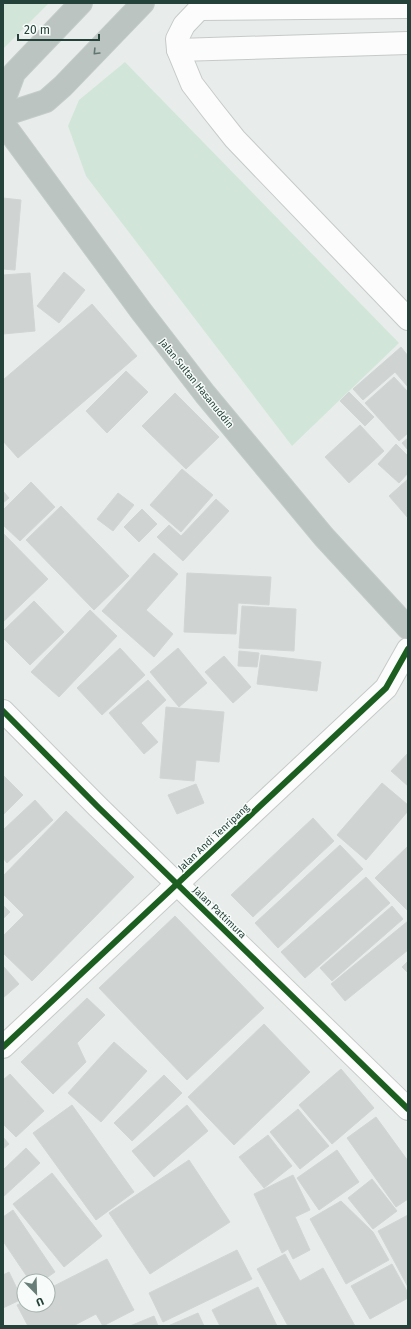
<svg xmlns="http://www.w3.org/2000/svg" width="411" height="1329" font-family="'Fira Sans',sans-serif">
<rect width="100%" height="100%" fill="#e8edeb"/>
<!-- green -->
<g fill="#d1e6d8">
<polygon points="3,3 49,3 3,49"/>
<polygon points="125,62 399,343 292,446 86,176 68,126 79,100"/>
</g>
<!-- building -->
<g fill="#cfd4d2" stroke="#d1d6d4">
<polygon points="3,198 21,200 15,270 3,269"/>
<polygon points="64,272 85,290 59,323 37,306"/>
<polygon points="30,273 35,331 3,334 3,275"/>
<polygon points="92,304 137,356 18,458 3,441 3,380"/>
<polygon points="401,347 408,356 408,387 395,372 363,400 353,389"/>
<polygon points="126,371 148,392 107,433 86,411"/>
<polygon points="394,377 408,392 408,433 399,441 365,403"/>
<polygon points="349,392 374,417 365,426 340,401"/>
<polygon points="175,393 219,437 186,469 142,426"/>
<polygon points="360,425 384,451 349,483 325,457"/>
<polygon points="408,438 408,450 402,443"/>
<polygon points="396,444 408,456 408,473 399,483 378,464"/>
<polygon points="182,469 213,495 181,532 150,505"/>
<polygon points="408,479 408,518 389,496"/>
<polygon points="31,482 55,507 20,541 3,525 3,510"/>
<polygon points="3,491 9,498 3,503"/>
<polygon points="118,493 134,505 113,531 97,519"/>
<polygon points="216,499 229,511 183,561 157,537 169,525 181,536"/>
<polygon points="61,506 129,576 94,610 26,540"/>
<polygon points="142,509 157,524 139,542 124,527"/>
<polygon points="3,533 48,579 3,622"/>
<polygon points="154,553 178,574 146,610 173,634 154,657 102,611"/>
<polygon points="187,573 271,577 269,605 238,603 236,634 184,632"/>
<polygon points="34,601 64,632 30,665 3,638 3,631"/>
<polygon points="242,606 296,609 294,651 239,648"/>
<polygon points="90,610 117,636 59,697 31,672"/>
<polygon points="120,648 145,675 102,715 77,688"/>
<polygon points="178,648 207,683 179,707 150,672"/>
<polygon points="239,651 259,653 257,667 238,666"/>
<polygon points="261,655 321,662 317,691 257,684"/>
<polygon points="224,656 251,687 233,703 205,672"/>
<polygon points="148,680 166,700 141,723 158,742 144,754 109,713"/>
<polygon points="166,707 224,712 219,762 196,760 194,781 160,778"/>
<polygon points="408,753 408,786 391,771"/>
<polygon points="3,775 23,795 3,815"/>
<polygon points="382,783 408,805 408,811 366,860 337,835"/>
<polygon points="196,784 204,803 177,814 168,795"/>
<polygon points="35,800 53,820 7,863 3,858 3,830"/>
<polygon points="66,811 134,877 32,981 3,953 3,936 24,915 3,894 3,876"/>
<polygon points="313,818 334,841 253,917 231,895"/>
<polygon points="340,845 363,869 278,948 255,923"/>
<polygon points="408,846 408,911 375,878"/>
<polygon points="366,877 390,903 305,978 281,952"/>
<polygon points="3,905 10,912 3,919"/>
<polygon points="392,906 403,919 332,981 320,968"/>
<polygon points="175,916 264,1008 187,1080 99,988"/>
<polygon points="408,921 408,950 345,1001 331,984"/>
<polygon points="408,961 408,973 402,967"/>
<polygon points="3,966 19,984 3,998"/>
<polygon points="87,998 105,1015 77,1043 86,1062 53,1094 21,1062"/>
<polygon points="264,1024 310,1072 234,1145 188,1097"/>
<polygon points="114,1042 147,1071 101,1122 68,1093"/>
<polygon points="341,1069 374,1108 332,1144 299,1105"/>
<polygon points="10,1074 44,1111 16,1137 3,1124 3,1080"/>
<polygon points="164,1075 182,1093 132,1141 114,1123"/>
<polygon points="72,1105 134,1192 96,1220 33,1133"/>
<polygon points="187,1105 208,1131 154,1177 132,1151"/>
<polygon points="298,1109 329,1146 300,1169 270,1132"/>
<polygon points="376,1117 408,1161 408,1199 396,1207 347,1138"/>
<polygon points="268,1135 292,1166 264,1188 239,1157"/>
<polygon points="3,1137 9,1144 3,1149"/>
<polygon points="26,1148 40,1163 3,1197 3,1170"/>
<polygon points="337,1150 359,1182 319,1210 297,1178"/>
<polygon points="189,1160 230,1222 150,1274 109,1213"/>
<polygon points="52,1173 102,1236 64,1267 13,1204"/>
<polygon points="293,1175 310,1210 295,1217 310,1250 293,1259 288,1249 282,1253 254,1194"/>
<polygon points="372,1179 397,1211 373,1229 348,1198"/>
<polygon points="341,1201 373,1232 389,1260 346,1284 310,1219"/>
<polygon points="13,1210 55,1272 42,1281 30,1281 3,1241 3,1217"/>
<polygon points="408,1215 408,1287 378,1231"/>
<polygon points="237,1250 252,1279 163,1322 149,1293"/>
<polygon points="285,1254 300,1281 323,1268 355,1326 288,1326 257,1269"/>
<polygon points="107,1259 134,1310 103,1326 96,1314 73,1326 28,1326 17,1305 24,1302 24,1305 48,1305 48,1289"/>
<polygon points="392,1264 408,1293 408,1298 370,1319 351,1286"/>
<polygon points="9,1272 22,1299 3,1308 3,1275"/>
<polygon points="258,1287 277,1326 220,1326 212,1310"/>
<polygon points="198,1313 204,1326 168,1326"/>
<polygon points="154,1316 158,1326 130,1326"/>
</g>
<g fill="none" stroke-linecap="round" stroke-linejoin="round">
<defs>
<g id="minor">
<polyline points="205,3 184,25 177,39 178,50 192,84 212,110 235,139 408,319"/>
<polyline points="199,9 408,7"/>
<polyline points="178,50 408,43"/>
<polyline points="3,711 98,807 408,1109"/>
<polyline points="3,1047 386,688 408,649"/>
</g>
<g id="highway">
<polyline points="3,103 14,73 81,3"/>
<polyline points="3,115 46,101 63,86 143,3"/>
<polyline points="3,123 141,311 205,394 324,537 408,628"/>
</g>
</defs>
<!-- minor casing -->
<use href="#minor" stroke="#c5cac8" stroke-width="24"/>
<!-- highway casing -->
<use href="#highway" stroke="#c3ccc9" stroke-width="24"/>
<!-- minor -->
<use href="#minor" stroke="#fcfcfc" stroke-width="22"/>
<!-- highway -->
<use href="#highway" stroke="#bcc4c2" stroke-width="22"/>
<defs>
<g id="cycleway">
<polyline points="3,711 98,807 408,1109"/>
<polyline points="3,1047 386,688 408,649"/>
</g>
</defs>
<!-- cycleway casing -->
<use href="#cycleway" stroke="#f7fbf9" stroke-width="8"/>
<!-- cycleway -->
<use href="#cycleway" stroke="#1b5e20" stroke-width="6"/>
</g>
<!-- one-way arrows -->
<defs><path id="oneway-chevron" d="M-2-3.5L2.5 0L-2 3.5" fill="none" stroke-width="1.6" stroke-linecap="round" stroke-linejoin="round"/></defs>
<use stroke="#617670" href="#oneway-chevron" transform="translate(96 52) rotate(134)"/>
<g text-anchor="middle" stroke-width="3" stroke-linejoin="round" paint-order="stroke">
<!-- street labels -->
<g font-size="10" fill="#24423a" stroke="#f7fbf9">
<text transform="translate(197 383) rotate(51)" y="4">Jalan Sultan Hasanuddin</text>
<text transform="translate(213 837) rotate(-43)" y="4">Jalan Andi Tenripang</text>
<text transform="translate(220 912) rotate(44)" y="4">Jalan Pattimura</text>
</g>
</g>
<!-- border -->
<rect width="411" height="1329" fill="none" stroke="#24423a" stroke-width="8"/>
<!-- north arrow -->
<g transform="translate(36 1293) rotate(157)"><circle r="19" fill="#f7fbf9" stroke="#a3b1ad"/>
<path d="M0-3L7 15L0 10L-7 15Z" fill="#697e78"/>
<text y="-6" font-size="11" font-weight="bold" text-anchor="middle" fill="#24423a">U</text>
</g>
<!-- scale -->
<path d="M18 34v6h81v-6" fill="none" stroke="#24423a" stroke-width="2"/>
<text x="24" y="34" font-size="12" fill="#24423a" stroke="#f7fbf9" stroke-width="3" paint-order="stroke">20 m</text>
</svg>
